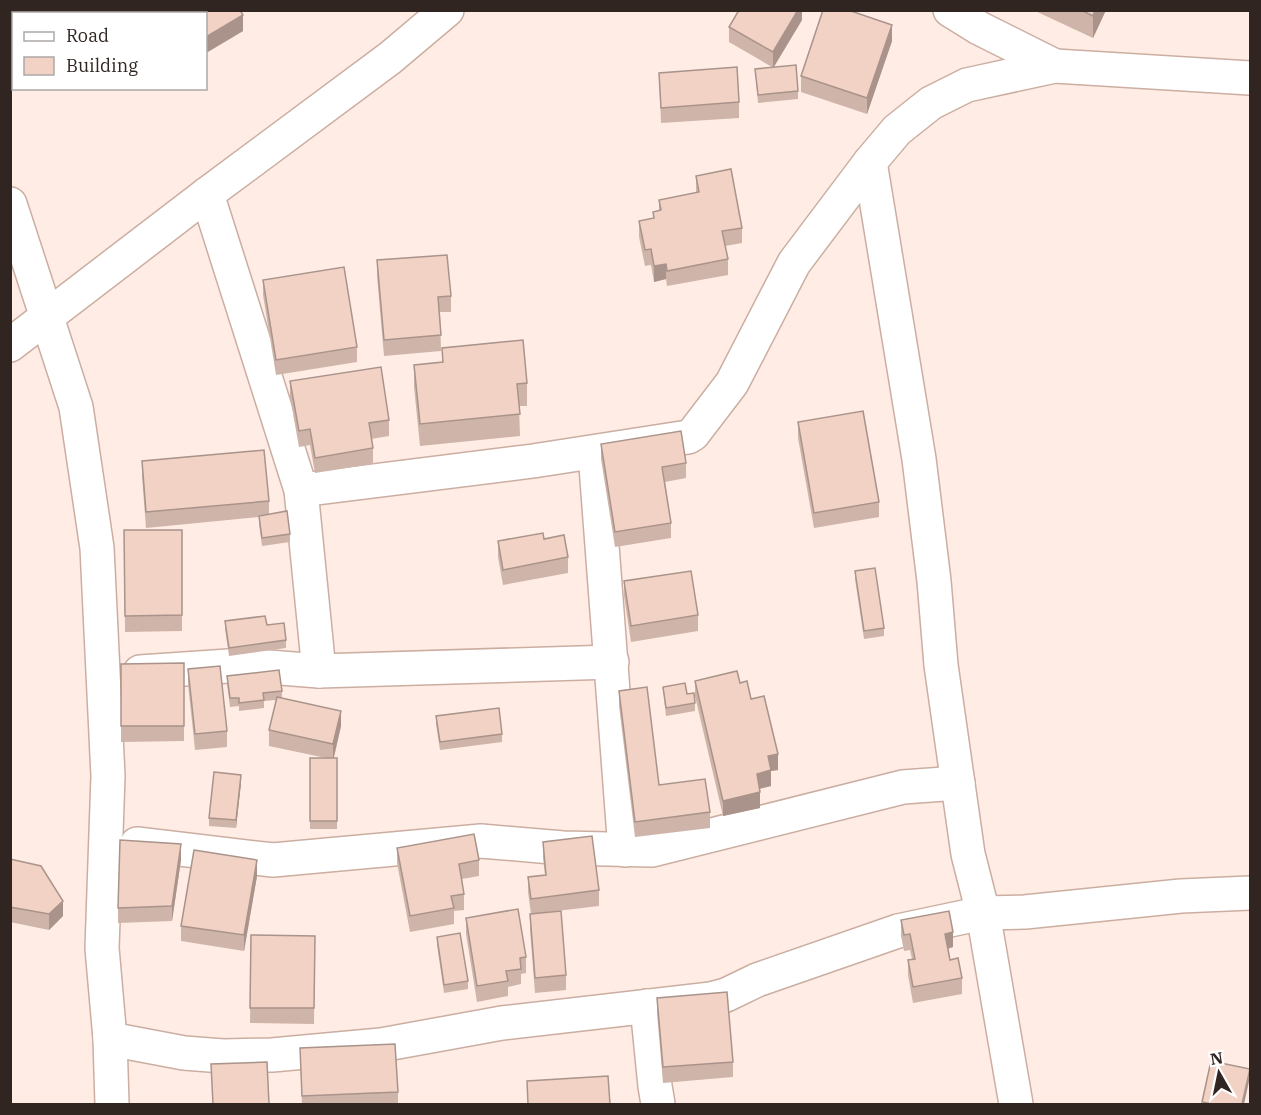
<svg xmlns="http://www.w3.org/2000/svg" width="1261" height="1115" font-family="'IBM Plex Serif',serif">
<rect width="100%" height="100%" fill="#ffece4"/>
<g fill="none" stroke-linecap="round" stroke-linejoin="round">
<defs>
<g id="minor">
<polyline points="950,10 979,28 1055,66"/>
<polyline points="870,162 919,459 934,581 941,665 968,854 983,913 1016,1104"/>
<polyline points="207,194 301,490 319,671"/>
<polyline points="10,204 76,407 97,548 108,776 102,948 110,1039 112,1104"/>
<polyline points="10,345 207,194 390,58 447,10"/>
<polyline points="595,453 625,850"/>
<polyline points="301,490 533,461 688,437 693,434 732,383 794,263 870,162 897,130 931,103 967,85 1055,66 1250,78"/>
<polyline points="140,672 243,665 319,671 612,662"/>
<polyline points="137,844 273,860 481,841 563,848 652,850 903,787 958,783"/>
<polyline points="647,1006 655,1086 658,1104"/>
<polyline points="110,1039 184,1053 223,1056 272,1055 381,1045 502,1023 711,999 726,995 757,980 898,931 983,913 1025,912 1181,896 1250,893"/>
</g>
</defs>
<!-- minor casing -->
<use href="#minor" stroke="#cbaea1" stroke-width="36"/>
<!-- minor -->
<use href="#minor" stroke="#fff" stroke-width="33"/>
</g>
<!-- wall -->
<g fill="#cfb5a9">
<polygon points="177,10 240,10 243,31 206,53 206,14 178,14"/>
<polygon points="802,10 802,20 774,67 798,91 798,99 758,103 755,69 772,67 729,42 729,27"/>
<polygon points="1033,10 1106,10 1093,38"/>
<polygon points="892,41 867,114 801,92 801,76"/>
<polygon points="659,73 739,102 739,118 661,123"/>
<polygon points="696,176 742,228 742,243 725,246 728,259 728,275 667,286 666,279 654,282 651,265 645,266 639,237 639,221 653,218 653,212 659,211 659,200 696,193"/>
<polygon points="377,260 451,296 451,312 440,312 441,351 384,356 377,276"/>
<polygon points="263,280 357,347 357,362 276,375 263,295"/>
<polygon points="442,348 527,383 527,406 519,406 520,436 420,446 414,387 414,365 442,362"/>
<polygon points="290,381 389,420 389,436 371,439 373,448 373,464 315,473 310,445 299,447 290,397"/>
<polygon points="798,422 879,502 879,517 814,528 798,438"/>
<polygon points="601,444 686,463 686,478 665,482 671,523 671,538 615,547 601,459"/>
<polygon points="142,461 269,501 269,514 290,534 290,542 262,546 259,524 259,517 146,528 142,476"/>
<polygon points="124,530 182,615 182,631 125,632"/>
<polygon points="544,539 568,557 568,573 503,585 498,557 498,541"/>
<polygon points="855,571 884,628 884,636 864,639 855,579"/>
<polygon points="624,581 698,615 698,631 631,642 624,596"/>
<polygon points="225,621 267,625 286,640 286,648 229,656 225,629"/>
<polygon points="184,663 184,741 121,742 121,664"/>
<polygon points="188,669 227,731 227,747 195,750 188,684"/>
<polygon points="227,676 282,691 282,698 341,726 334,758 337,758 337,829 310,829 310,758 326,758 269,746 269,730 276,700 264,701 264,708 239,711 239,706 230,707 227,684"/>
<polygon points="695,681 740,683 751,699 778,770 771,771 771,786 760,789 760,808 723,816 695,696"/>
<polygon points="663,687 687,694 695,703 695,711 666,716"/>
<polygon points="619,691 659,785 710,812 710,828 635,837 619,706"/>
<polygon points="436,716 502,734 502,742 440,750 436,724"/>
<polygon points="241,783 236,828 209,826 209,818"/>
<polygon points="543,842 599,890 599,906 531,914 528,892 528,877 545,875 543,858"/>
<polygon points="397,848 479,860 479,876 462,879 464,894 464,910 454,911 454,924 410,932 397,863"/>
<polygon points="10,859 63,916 49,930 10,922"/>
<polygon points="181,860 172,921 118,923 118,908"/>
<polygon points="257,876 244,951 181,941 181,926"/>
<polygon points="530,914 566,975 566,990 535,993 530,930"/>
<polygon points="466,918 526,957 526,973 521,974 521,984 508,987 508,996 477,1002 466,934"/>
<polygon points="901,920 953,947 948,949 950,960 962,978 962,994 913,1003 908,975 908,960 912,959 910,950 904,951 901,936"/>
<polygon points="251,935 315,936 314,1024 250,1023"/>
<polygon points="437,937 468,981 468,989 444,993 437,945"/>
<polygon points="657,998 733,1062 733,1077 663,1083 657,1013"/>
<polygon points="300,1048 398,1092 398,1104 302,1104"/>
</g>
<!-- shaded-wall -->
<g fill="#a9938a">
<polygon points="798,10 802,10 802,20 773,68 773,52"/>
<polygon points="1095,10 1106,10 1093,38 1093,16"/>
<polygon points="243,15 243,31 206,53 206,37"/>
<polygon points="892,25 892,41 867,114 867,98"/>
<polygon points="666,264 666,279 654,282 654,266"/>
<polygon points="341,711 341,726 333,760 333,744"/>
<polygon points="778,754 778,770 771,771 771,786 757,789 757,774 768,756"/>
<polygon points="241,775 241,783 236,828 236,820"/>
<polygon points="760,792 760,808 723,816 723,801"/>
<polygon points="181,844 181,860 172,921 172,906"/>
<polygon points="257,860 257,876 244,951 244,935"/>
<polygon points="63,901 63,916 49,930 49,914"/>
<polygon points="953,932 953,947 945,949 945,934"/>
<polygon points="1250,1069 1250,1077 1244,1104 1242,1104"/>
</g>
<!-- building -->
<g fill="#f1d2c5" stroke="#a9938a" stroke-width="1.5">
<polygon points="186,10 240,10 243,15 206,37 206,14 188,14"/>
<polygon points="739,10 798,10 773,52 729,27"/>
<polygon points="823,10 848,10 892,25 867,98 801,76"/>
<polygon points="1081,10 1095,10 1093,16"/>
<polygon points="796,65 798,91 758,95 755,69"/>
<polygon points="737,67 739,102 661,108 659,73"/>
<polygon points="731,169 742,228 722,231 728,259 667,271 666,264 654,266 651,249 645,250 639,221 654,218 653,212 661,210 659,200 699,192 696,176"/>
<polygon points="447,255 451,296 438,297 441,335 384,340 377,260"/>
<polygon points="344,267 357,347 276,360 263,280"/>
<polygon points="523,340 527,383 517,384 520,414 420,424 414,365 443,362 442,348"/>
<polygon points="381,367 389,420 369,423 373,448 315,458 310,429 299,431 290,381"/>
<polygon points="863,411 879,502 814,513 798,422"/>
<polygon points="681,431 686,463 662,467 671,523 615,532 601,444"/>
<polygon points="264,450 269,501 146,512 142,461"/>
<polygon points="287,511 290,534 262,538 259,516"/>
<polygon points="124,530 182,530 182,615 125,616"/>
<polygon points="543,533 544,539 564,535 568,557 503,570 498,541"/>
<polygon points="875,568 884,628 864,631 855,571"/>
<polygon points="691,571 698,615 631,626 624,581"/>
<polygon points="265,616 267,625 284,623 286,640 229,648 225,621"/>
<polygon points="184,663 184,726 121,726 121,664"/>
<polygon points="220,666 227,731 195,734 188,669"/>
<polygon points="279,670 282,691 263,693 264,700 239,703 239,698 230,698 227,676"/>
<polygon points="737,671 740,683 747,681 751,699 764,696 778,754 768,756 771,770 757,774 760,792 723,801 695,681"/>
<polygon points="685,683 687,694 694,693 695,703 666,708 663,687"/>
<polygon points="647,687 659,785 705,779 710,812 635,822 619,691"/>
<polygon points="277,697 341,711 333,744 269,730"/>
<polygon points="499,708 502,734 440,742 436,716"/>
<rect x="310" y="758" width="27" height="63"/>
<polygon points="214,772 241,775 236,820 209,818"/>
<polygon points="474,834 479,860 459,864 464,894 451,896 454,908 410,916 397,848"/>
<polygon points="592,836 599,890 531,899 528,877 546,875 543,842"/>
<polygon points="120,840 181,844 172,906 118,908"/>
<polygon points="194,850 257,860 244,935 181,926"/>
<polygon points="10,859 41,866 63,901 49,914 10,907"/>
<polygon points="518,909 526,957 520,958 521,969 506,971 508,981 477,986 466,918"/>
<polygon points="561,911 566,975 535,978 530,914"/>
<polygon points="949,911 953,932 945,934 950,960 958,958 962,978 913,987 908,960 915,959 910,934 904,935 901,920"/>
<polygon points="460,933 468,981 444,985 437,937"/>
<polygon points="251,935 315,936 314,1008 250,1008"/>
<polygon points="727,992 733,1062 663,1067 657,998"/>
<polygon points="395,1044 398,1092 302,1096 300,1048"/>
<polygon points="1211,1061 1250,1069 1242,1104 1212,1104 1202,1102"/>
<polygon points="267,1062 269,1104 213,1104 211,1064"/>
<polygon points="608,1076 610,1104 528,1104 527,1081"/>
</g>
<!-- border -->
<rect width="1261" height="1115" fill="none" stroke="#302520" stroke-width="24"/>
<!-- legend -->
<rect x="12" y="12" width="195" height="78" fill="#ffffff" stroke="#aca8a6" stroke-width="1.5"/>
<rect x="24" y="32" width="30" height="9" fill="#ffffff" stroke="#aca8a6" stroke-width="1.5"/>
<text x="66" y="42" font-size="18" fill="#302520">Road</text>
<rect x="24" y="57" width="30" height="18" fill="#f1d2c5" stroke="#aca8a6" stroke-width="1.5"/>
<text x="66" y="72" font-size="18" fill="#302520">Building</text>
<!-- north arrow -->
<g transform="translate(1219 1073) rotate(351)" stroke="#ffffff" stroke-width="4.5" paint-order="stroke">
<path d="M0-4.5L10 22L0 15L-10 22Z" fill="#302520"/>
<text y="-9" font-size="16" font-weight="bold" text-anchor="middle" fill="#302520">N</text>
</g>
</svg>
